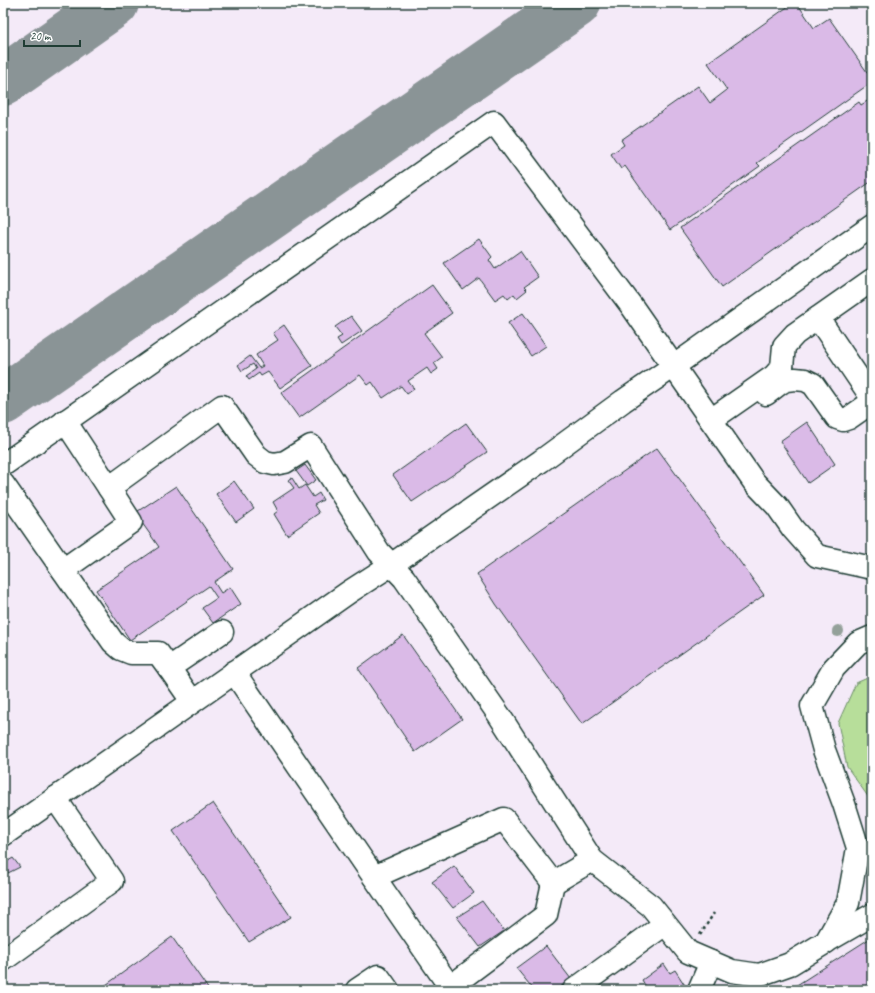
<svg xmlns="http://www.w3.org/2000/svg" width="875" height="993" font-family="Caveat,sans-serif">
<rect width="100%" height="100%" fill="#f4eaf8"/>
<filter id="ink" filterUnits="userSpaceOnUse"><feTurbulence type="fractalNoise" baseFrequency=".025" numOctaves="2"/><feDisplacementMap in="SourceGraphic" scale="8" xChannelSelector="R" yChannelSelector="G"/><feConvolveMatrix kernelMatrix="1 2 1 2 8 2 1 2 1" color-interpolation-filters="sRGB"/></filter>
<g filter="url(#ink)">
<!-- green -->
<polygon fill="#b7de9a" stroke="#6b8e67" points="872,676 872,799 869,798 847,767 838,723 856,683"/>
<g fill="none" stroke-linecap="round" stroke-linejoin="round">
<!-- taxiway -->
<g stroke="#8a9496" stroke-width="50">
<polyline points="3,81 114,3"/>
<polyline points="3,400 576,3"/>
</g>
</g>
<!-- building -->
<g fill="#dabae7" stroke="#1f3d34">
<polygon points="793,3 797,3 814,28 829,18 872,79 872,82 757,163 760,166 670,230 625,166 621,169 611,154 624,145 621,140 698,86 710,103 727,90 708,63"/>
<polygon points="872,98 872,181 722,287 680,228 859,102 861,105"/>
<polygon points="479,239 492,257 489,260 495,269 520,251 538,277 524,287 527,290 517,298 514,294 508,299 504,294 495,300 479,278 463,290 444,263"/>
<polygon points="432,285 452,313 424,333 442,357 434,363 438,369 431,374 427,368 408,381 414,389 407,394 401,386 383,398 372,382 368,385 360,375 299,418 281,393"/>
<polygon points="523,313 546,346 531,356 508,323"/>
<polygon points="351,316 362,331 341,345 337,339 342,336 335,327"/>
<polygon points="284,325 312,366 280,388 268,372 261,376 259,373 249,380 246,376 256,369 253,364 242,371 238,365 250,356 259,368 263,366 256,355 278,340 273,333"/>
<polygon points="807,422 835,464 808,483 780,441"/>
<polygon points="466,423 487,452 412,502 393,475"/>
<polygon points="657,448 764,595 582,724 496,604 477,574"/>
<polygon points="305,465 316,480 307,486 296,471"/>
<polygon points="292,478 299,489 305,485 313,497 319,493 323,500 314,505 319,513 287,535 274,514 278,511 273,502 294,488 288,480"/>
<polygon points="234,481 254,509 236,522 216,494"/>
<polygon points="176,486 233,569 214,582 221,593 230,587 241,604 213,623 202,608 217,598 209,586 130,640 96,590 159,547 135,513"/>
<polygon points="403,635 462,719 415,752 358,668"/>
<polygon points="213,803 291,917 249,942 173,831"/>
<polygon points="13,858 20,867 8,873 3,864"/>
<polygon points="454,866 474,893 453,908 432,882"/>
<polygon points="482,901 504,931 480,947 457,917"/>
<polygon points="172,937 209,990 99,990"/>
<polygon points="872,937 872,990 789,990"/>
<polygon points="546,946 571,979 556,990 534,990 516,968"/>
<polygon points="664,964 670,973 675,970 688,990 648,990 642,980"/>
</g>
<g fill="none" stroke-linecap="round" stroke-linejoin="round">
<defs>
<g id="minor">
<polyline points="818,318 872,398"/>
<polyline points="766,394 779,384 786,380 795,379 805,380 813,384 837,418 843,420 849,418 872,402"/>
<polyline points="711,420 774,376 782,367 784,346 795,334 872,280"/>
<polyline points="65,421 109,488 222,406 256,455 265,462 274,464 285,462 311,446 379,552 404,578 499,715 592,860 651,906 688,952 732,971 759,975 790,964 826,942 848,903 858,848 844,804 824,750 812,706 834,668 858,643 872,637"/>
<polyline points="3,465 494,122 633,308 754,482 777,506 793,529 817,556 872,568"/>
<polyline points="3,484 113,642 121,649 131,653 158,653 169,668"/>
<polyline points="63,570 131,522 109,488"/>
<polyline points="234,672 363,861 452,990"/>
<polyline points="192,701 169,668 222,632"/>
<polyline points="3,835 349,592 391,565 541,461 623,401 674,366 872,226"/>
<polyline points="374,877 504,819 553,883 592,860"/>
<polyline points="827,941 872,915"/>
<polyline points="3,960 112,881 55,798"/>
<polyline points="450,987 546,915 553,883"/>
<polyline points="357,990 378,976 388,990"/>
<polyline points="574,990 665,924"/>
<polyline points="699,990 711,962"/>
</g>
</defs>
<!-- minor casing -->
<use href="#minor" stroke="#1f3d34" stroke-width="25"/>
<!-- path -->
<polyline stroke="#1f3d34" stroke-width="2.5" stroke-dasharray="3 3" stroke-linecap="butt" points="700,935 714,913"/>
<!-- minor -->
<use href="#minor" stroke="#fff" stroke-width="22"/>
</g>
<!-- trees -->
<circle fill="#94a19a" cx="838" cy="631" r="6"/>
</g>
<!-- margin -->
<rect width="875" height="993" fill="none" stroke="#fff" stroke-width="16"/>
<rect x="8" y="8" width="859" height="977" fill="none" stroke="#1f3d34" stroke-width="1.5" filter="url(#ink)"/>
<!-- scale -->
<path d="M24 40v6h56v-6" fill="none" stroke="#1f3d34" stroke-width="2"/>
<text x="30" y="40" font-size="12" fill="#1f3d34" stroke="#ffffff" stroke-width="3" paint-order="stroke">20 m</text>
</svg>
